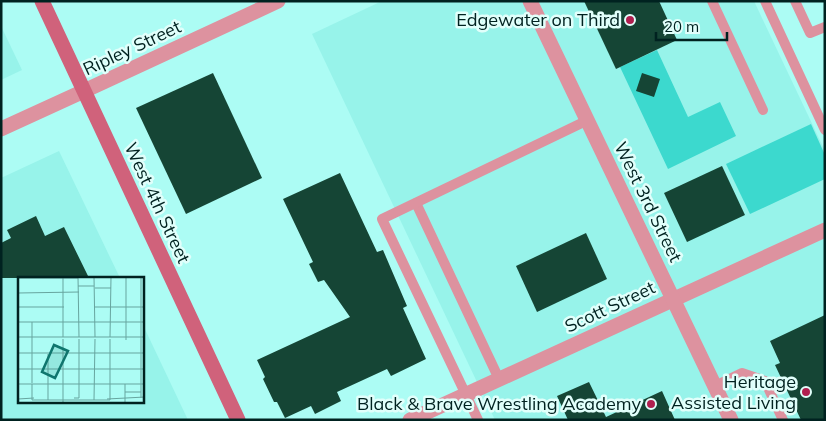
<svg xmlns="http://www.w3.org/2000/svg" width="826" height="421" font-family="Mulish,sans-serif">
<rect width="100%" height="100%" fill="#acfcf4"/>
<!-- built -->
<g fill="#97f3ea">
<polygon points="382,1 754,1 825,151 825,420 495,420 312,34"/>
<polygon points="1,26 22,70 1,80"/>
<polygon points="59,151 120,278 19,278 19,402 142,402 143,325 188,420 1,420 1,178"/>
</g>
<!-- green -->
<g fill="#3cd9ce">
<polygon points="657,50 688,117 720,102 736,136 668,169 620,67"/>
<polygon points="811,124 825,155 825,179 750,214 726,164"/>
</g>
<!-- building -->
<g fill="#154535">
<polygon points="584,1 659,1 677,40 616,69"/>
<polygon points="213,73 262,178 186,214 136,108"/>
<polygon points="642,73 660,79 654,97 636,91"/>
<polygon points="722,166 745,215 687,242 664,193"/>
<polygon points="340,173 377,252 383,250 407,306 403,308 426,359 391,376 387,369 337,392 341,401 315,414 311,406 285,418 277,402 274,402 263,379 265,377 257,360 350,317 324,280 318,282 309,264 313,262 283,199"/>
<polygon points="36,216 45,236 64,227 89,278 1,278 1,243 11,238 7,230"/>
<polygon points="586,233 607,279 537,312 516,266"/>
<polygon points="825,315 825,420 801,420 775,365 780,363 770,341"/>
<polygon points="589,382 606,417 662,391 675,420 568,420 557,396"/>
</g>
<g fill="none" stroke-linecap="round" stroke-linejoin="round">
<!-- service -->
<g stroke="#dd929f" stroke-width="10">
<polyline points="712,1 763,110"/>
<polyline points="765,1 825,130"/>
<polyline points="795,1 810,33 825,27"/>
<polyline points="416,203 499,379"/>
<polyline points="715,386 742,373 765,381 783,420"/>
<polyline points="478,420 382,219 588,120"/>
</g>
<!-- minor -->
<g stroke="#dd929f" stroke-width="15">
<polyline points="1,129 84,91"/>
<polyline points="410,420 825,230"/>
</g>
<!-- tertiary -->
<g stroke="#dd929f" stroke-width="15">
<polyline points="530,1 731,420"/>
<polyline points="84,91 278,1"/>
</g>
<!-- secondary -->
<polyline stroke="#d0627b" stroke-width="15" points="42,1 238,420"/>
</g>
<!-- markers -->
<g fill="#b01f4f" stroke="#e1fffb" stroke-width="2">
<circle cx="630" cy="20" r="5"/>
<circle cx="806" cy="392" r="5"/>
<circle cx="651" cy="404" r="5"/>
</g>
<g text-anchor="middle" stroke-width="5" stroke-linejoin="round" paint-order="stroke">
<!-- poi labels -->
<g font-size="18" fill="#002220" stroke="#e1fffb" text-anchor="end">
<text x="620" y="26">Edgewater on Third</text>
<text x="796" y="388">Heritage<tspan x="796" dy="21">Assisted Living</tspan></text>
<text x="641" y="410">Black &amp; Brave Wrestling Academy</text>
</g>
<!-- street labels -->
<g font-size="18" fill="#002220" stroke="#e1fffb">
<text transform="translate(132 48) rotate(-25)" y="6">Ripley Street</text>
<text transform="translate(648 202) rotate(64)" y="6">West 3rd Street</text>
<text transform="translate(157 203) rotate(65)" y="6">West 4th Street</text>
<text transform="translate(610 307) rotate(-25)" y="6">Scott Street</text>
</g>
</g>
<!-- overview -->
<g transform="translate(18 277)">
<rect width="126" height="126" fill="#acfcf4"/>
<path fill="none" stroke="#67a59f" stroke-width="1" d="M45,0V60M60,0L61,60M76,0L77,60M0,1H60M60,9H76M77,11H93M0,16L61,15M0,30H46M76,30H127M0,45H127M0,60H127M92,60L93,0M108,63V0M0,76H127M0,92H127M14,106V45M0,107H14V123H92V62M14,107H92M92,107H127M107,107V126M107,115H123M56,121H61V62M123,121V0M0,122L16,121M89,122L127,120M30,123V77M76,123L77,62M45,126V62"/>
<path fill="#0f766e" fill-opacity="0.15" stroke="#0f766e" stroke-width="2.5" d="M36,68L50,74L37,101L24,95Z"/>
<rect width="126" height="126" fill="none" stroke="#002220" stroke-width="2.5"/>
</g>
<!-- border -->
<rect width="826" height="421" fill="none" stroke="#002220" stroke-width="5"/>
<!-- scale -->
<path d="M656 32v8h71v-8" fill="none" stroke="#002220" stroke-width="2.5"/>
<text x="664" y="32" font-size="15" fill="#002220" stroke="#e1fffb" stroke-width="4" paint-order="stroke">20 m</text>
</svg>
